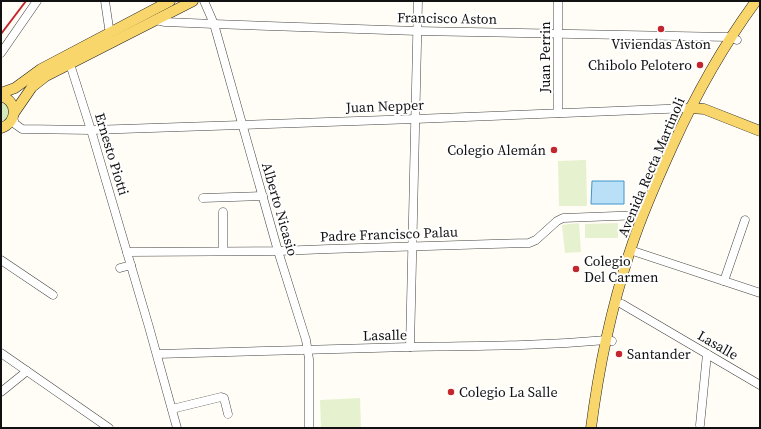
<svg xmlns="http://www.w3.org/2000/svg" width="761" height="429" font-family="'Source Serif 4',serif">
<rect width="100%" height="100%" fill="#fffdf5"/>
<!-- green -->
<polygon fill="#d5ebbd" points="1,100 9,108 9,116 1,123"/>
<!-- pitch -->
<g fill="#e6f2cf">
<polygon points="586,160 587,206 559,206 558,161"/>
<polygon points="579,223 581,252 565,253 562,225"/>
<polygon points="618,223 618,238 585,238 585,224"/>
<polygon points="360,398 361,428 321,428 320,400"/>
</g>
<!-- water -->
<polygon fill="#b9e0f7" stroke="#3f96cf" points="592,181 624,181 624,204 591,204"/>
<g fill="none" stroke-linecap="round" stroke-linejoin="round">
<defs>
<g id="minor">
<polyline points="105,1 109,28 111,32"/>
<polyline points="204,1 214,24 278,251 306,340 309,359 309,428"/>
<polyline points="156,20 165,22 214,24 417,31 728,37 737,40"/>
<polyline points="1,53 37,1"/>
<polyline points="70,64 91,130 149,327 177,428"/>
<polyline points="558,113 558,1"/>
<polyline points="13,118 15,124 22,129 91,130 415,119 690,108"/>
<polyline points="203,198 263,196"/>
<polyline points="223,212 223,251"/>
<polyline points="630,250 760,293"/>
<polyline points="127,252 278,251 329,249 492,244 529,243 536,240 557,221 563,218 643,215"/>
<polyline points="1,260 53,295"/>
<polyline points="120,268 131,265"/>
<polyline points="724,281 745,220"/>
<polyline points="622,304 760,385"/>
<polyline points="410,347 418,1"/>
<polyline points="1,353 109,428"/>
<path d="M157,354C241,352 325,349 409,347C475,346 541,346 606,340L612,341"/>
<polyline points="1,392 27,371"/>
<polyline points="172,409 221,397 224,398 228,414"/>
<polyline points="700,425 707,354"/>
</g>
<g id="major">
<polyline points="1,93 15,88 41,69 170,1"/>
<path d="M1,96C18,101 18,122 1,128"/>
<polyline points="690,108 704,109 760,131"/>
<polyline points="14,113 32,87 46,76 193,1"/>
<path d="M591,428C599,366 612,304 632,245C643,211 658,178 673,145C696,94 723,46 756,1"/>
</g>
</defs>
<!-- minor casing -->
<use href="#minor" stroke="#444" stroke-width="9"/>
<!-- major casing -->
<use href="#major" stroke="#222" stroke-width="11"/>
<!-- minor -->
<use href="#minor" stroke="#fff" stroke-width="8"/>
<!-- major -->
<use href="#major" stroke="#f9d66b" stroke-width="10"/>
<!-- rail -->
<polyline stroke="#c4262e" stroke-width="2" points="1,34 26,1"/>
</g>
<!-- markers -->
<g fill="#c4262e" stroke="#fff" stroke-width="1.5">
<circle cx="661" cy="29" r="4"/>
<circle cx="700" cy="65" r="4"/>
<circle cx="554" cy="150" r="4"/>
<circle cx="576" cy="269" r="4"/>
<circle cx="619" cy="354" r="4"/>
<circle cx="451" cy="392" r="4"/>
</g>
<g text-anchor="middle" stroke-width="4" stroke-linejoin="round" paint-order="stroke">
<!-- street labels -->
<g font-size="14" fill="#111" stroke="#fff">
<text transform="translate(447 18) rotate(1)" y="5">Francisco Aston</text>
<text transform="translate(545 57) rotate(-90)" y="5">Juan Perrin</text>
<text transform="translate(385 106) rotate(-2)" y="5">Juan Nepper</text>
<text transform="translate(112 154) rotate(73)" y="5">Ernesto Piotti</text>
<text transform="translate(651 167) rotate(-67)" y="5">Avenida Recta Martinoli</text>
<text transform="translate(280 209) rotate(74)" y="5">Alberto Nicasio</text>
<text transform="translate(389 234) rotate(-2)" y="5">Padre Francisco Palau</text>
<text transform="translate(385 335) rotate(-1)" y="5">Lasalle</text>
<text transform="translate(718 345) rotate(30)" y="5">Lasalle</text>
</g>
<!-- poi labels -->
<g font-size="14" fill="#111" stroke="#fff" text-anchor="start">
<text x="661" y="49" text-anchor="middle">Viviendas Aston</text>
<text x="692" y="70" text-anchor="end">Chibolo Pelotero</text>
<text x="546" y="155" text-anchor="end">Colegio Alemán</text>
<text x="584" y="266">Colegio<tspan x="584" dy="16">Del Carmen</tspan></text>
<text x="627" y="359">Santander</text>
<text x="459" y="397">Colegio La Salle</text>
</g>
</g>
<!-- border -->
<rect width="761" height="429" fill="none" stroke="#111111" stroke-width="4"/>
</svg>
